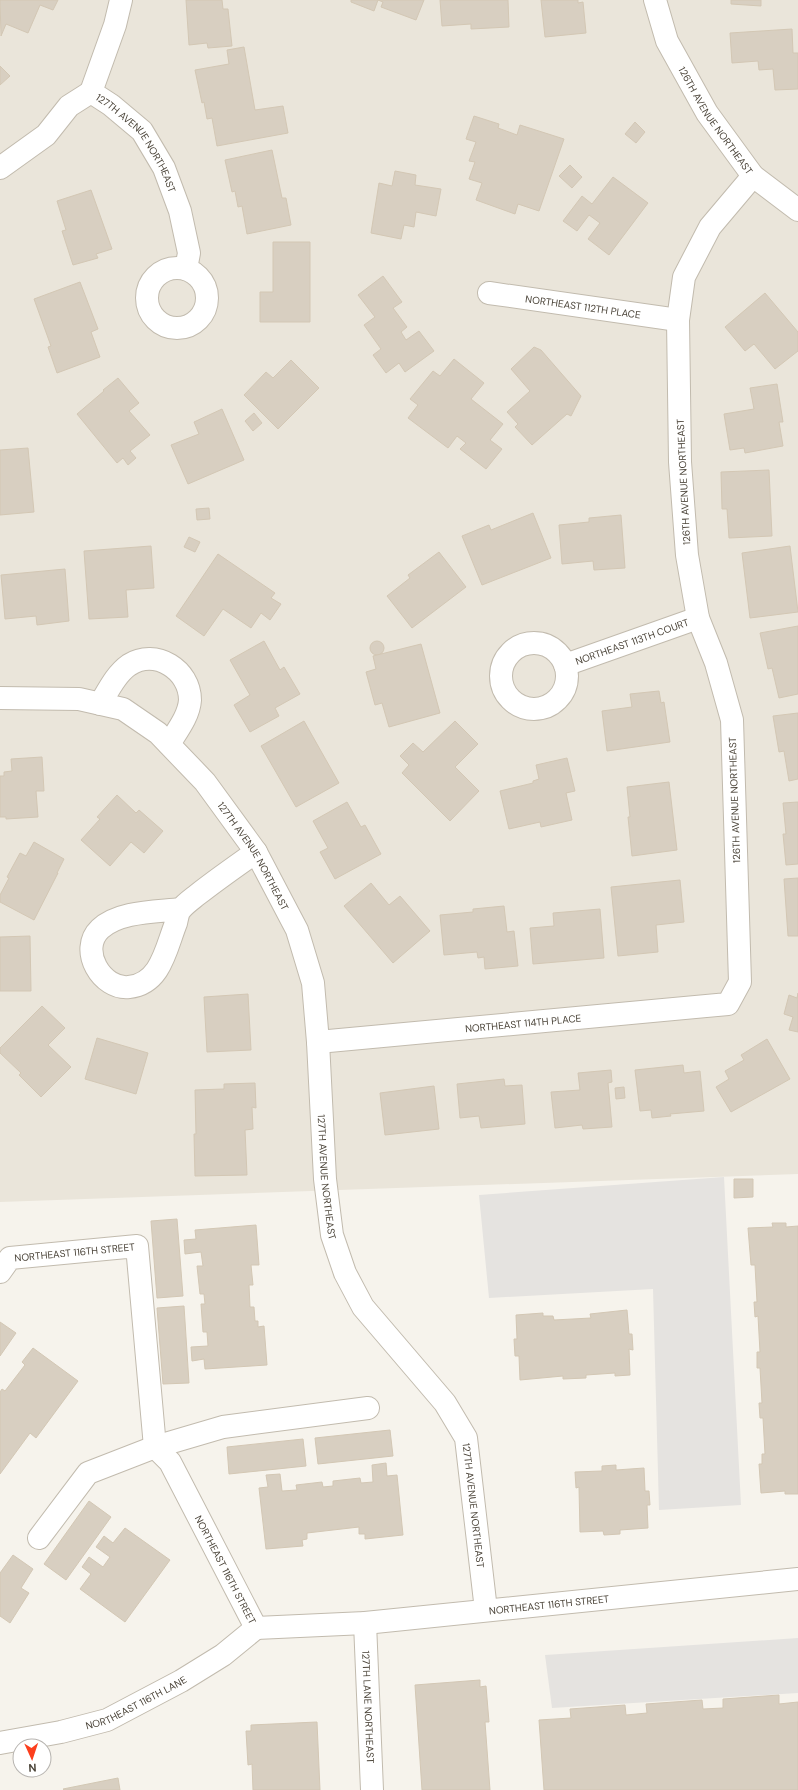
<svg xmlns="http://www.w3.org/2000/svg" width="798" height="1790" font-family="'DM Sans',sans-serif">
<rect width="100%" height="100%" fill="#f6f3ec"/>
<!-- residential -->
<polygon fill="#eae5da" points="0,0 798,0 798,1174 0,1202"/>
<!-- parking -->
<g fill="#e5e3e0">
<polygon points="724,1177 741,1505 659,1510 653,1289 489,1298 479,1195"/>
<polygon points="798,1638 798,1693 552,1708 545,1655"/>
</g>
<!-- building -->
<g fill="#d8cfc1" stroke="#d3c7b4">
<polygon points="0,0 58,0 53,10 40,5 28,33 6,24 1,36"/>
<polygon points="186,0 222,0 223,9 228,9 232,46 208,48 207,43 189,45"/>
<polygon points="351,0 424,0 416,20 381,7 383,2 378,0 374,11 351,2"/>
<polygon points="440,0 508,0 509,27 471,29 471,24 442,26"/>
<polygon points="541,0 578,0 578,3 583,2 586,33 545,37"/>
<polygon points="731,0 761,0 761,6 731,4"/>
<polygon points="792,29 793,53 798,53 798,89 775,90 773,69 759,70 758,61 732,63 730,33"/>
<polygon points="244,47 255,110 283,106 288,133 217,146 212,118 207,119 204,102 202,103 195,70 229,64 227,50"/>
<polygon points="0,66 10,76 0,85"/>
<polygon points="474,116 499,124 498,128 517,135 520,125 564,139 539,211 518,204 515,214 476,200 482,183 469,179 475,162 469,161 476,142 466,139"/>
<polygon points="635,122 645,132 636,143 625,134"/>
<polygon points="272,150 282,198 286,198 291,225 247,234 242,206 238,207 235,191 232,192 225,160"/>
<polygon points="570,165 582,177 572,188 559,176"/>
<polygon points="395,171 416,175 415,185 441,189 436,216 416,212 414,227 404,225 401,239 371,233 379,183 392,186"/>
<polygon points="613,177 648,203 609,255 588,239 600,223 589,215 577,231 563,221 582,196 592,204"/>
<polygon points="91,190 112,249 96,254 98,258 73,265 62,231 66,230 57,201"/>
<polygon points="273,242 310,242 310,322 260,322 260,292 273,292"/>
<polygon points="383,276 402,302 393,308 407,327 401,332 406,340 419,331 434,351 405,372 399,363 386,373 373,355 381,349 364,325 375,317 358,295"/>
<polygon points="80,282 98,329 91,332 100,357 57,373 48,347 51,346 34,299"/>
<polygon points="765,293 798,332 798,351 775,369 754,344 745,351 725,327"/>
<polygon points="534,347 541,350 581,396 571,416 567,414 532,445 515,427 518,424 507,412 530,391 511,369"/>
<polygon points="454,359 484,383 471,399 503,424 490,440 502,449 486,469 460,449 466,443 457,436 448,448 408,418 418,405 410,399 433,371 440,376"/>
<polygon points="291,360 319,388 278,429 244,395 266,372 273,378"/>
<polygon points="118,378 139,403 129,411 150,435 130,451 136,458 128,465 123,458 117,463 77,414 104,391 103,390"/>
<polygon points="777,384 783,422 779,422 783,446 745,453 744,448 730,450 724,414 754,409 750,388"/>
<polygon points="222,409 244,460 188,484 171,445 199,434 194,422"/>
<polygon points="254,413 262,423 253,431 245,421"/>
<polygon points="28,448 34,512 0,515 0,450"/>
<polygon points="769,470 772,536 729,538 727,509 722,509 721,472"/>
<polygon points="209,508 210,519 197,520 196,509"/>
<polygon points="533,513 551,558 482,585 462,536 489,525 491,530"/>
<polygon points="621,515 625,568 594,570 593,561 562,564 559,525 589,522 589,518"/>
<polygon points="189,537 200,542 195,552 184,547"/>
<polygon points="151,546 154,588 126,590 128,617 89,619 84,551"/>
<polygon points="790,546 798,612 750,618 742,553"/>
<polygon points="439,552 466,587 412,628 387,596 410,578 408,575"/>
<polygon points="218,554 275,593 271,598 281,604 270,620 261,613 251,628 223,609 204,636 176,616"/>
<polygon points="65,569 69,621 37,625 36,616 5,619 1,575"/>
<polygon points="798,626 798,694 779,698 772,668 768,669 760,633"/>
<polygon points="264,641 280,670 284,667 300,694 275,708 279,716 250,732 234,705 250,695 230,660"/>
<circle cx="377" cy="648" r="7"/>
<polygon points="421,644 440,713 389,727 382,703 375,705 366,672 376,669 373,656"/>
<polygon points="659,691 661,703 664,702 670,742 607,751 602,711 632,707 630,694"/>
<polygon points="798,713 798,779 789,781 784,751 779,752 773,716"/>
<polygon points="304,721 339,783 296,807 261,746"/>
<polygon points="455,721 478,744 455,767 479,791 450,821 402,773 409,765 400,756 413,743 423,752"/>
<polygon points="42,757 44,791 36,791 38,817 6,819 6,817 0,817 0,776 4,776 4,772 12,771 11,759"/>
<polygon points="567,758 575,791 566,793 572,820 541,827 540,822 509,829 500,791 533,783 533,781 539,779 536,765"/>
<polygon points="669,782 677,850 632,856 628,817 630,817 627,787"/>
<polygon points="117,795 136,813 139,810 163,831 144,853 131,842 110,866 81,840 100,819 97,817"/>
<polygon points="347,802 361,827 365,825 381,854 335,879 320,852 328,848 313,821"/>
<polygon points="798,802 798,864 786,865 783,834 786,834 783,803"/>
<polygon points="34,842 64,859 57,873 58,873 34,920 0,902 0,895 9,878 7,877 20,853 26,856"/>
<polygon points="798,878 798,936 788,936 784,879"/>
<polygon points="680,880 684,922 656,925 658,952 618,956 611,887"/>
<polygon points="371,883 389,905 400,896 430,931 393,963 344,906"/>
<polygon points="504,906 507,932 514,931 518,966 485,969 484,957 478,958 477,952 444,955 440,915 473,912 473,909"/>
<polygon points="600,909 604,958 533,964 530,928 554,926 553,913"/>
<polygon points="30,936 31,991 0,991 0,937"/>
<polygon points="798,993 798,1032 789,1030 793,1017 784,1014 789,995 797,998"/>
<polygon points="248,994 251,1050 207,1052 204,997"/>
<polygon points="42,1006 65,1028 48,1045 71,1067 41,1097 19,1075 21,1073 0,1053 0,1048"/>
<polygon points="97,1038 148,1053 136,1094 85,1079"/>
<polygon points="767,1039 790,1079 731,1112 716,1087 729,1079 725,1071 744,1060 741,1055"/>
<polygon points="683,1065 684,1073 700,1071 704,1111 670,1114 671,1116 652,1118 651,1110 640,1111 635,1070"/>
<polygon points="611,1070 612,1082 608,1083 612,1127 583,1129 582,1125 555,1128 551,1092 580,1090 578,1073"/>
<polygon points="504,1079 505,1086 522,1085 525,1124 481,1128 479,1116 460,1118 457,1084"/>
<polygon points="255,1083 256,1108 252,1107 253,1129 245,1130 247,1175 195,1176 194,1134 196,1134 195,1090 224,1089 224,1084"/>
<polygon points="434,1086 439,1129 385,1135 380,1093"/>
<polygon points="624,1087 625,1098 616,1099 615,1088"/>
<polygon points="734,1179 753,1179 753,1197 734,1198"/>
<polygon points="177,1219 183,1296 157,1298 151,1221"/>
<polygon points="772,1223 786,1223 786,1227 798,1226 798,1494 785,1494 785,1491 761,1493 759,1464 762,1464 762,1454 765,1454 763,1418 760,1418 759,1403 762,1403 760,1368 757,1368 757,1352 760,1352 758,1316 755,1317 754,1302 757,1302 755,1265 751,1265 748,1228 773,1227"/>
<polygon points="256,1225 259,1265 251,1265 253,1285 249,1285 250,1307 254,1307 255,1321 258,1321 258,1327 264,1326 267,1365 205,1369 204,1359 192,1361 191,1347 208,1346 207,1332 203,1332 201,1304 205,1304 204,1294 200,1294 197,1266 203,1266 201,1252 185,1254 184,1240 196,1239 195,1230"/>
<polygon points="184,1306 189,1383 163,1384 157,1308"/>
<polygon points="627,1310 629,1334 632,1334 633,1350 629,1349 630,1375 615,1376 615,1373 586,1375 586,1378 563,1379 563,1376 520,1380 519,1356 515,1356 514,1339 517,1339 516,1315 543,1313 543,1316 553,1316 554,1320 591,1318 590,1314"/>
<polygon points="0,1322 16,1333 0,1356"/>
<polygon points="33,1348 78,1381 36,1438 30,1433 0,1474 0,1392 2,1389 5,1391 25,1365 22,1362"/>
<polygon points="390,1430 393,1456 318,1464 315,1438"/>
<polygon points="303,1439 306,1466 229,1474 227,1447"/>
<polygon points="386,1463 387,1476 397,1475 403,1535 365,1539 365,1534 359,1534 359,1527 307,1533 307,1539 302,1540 303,1546 266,1549 259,1488 268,1487 266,1475 280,1474 282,1491 297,1490 296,1485 322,1482 323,1487 333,1486 333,1481 360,1478 361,1483 373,1482 372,1465"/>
<polygon points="616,1465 616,1470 644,1468 645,1491 649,1491 650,1505 647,1505 648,1528 620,1530 620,1534 604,1535 603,1531 580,1532 579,1487 576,1488 575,1472 602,1471 602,1466"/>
<polygon points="89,1501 111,1517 66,1580 44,1564"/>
<polygon points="125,1528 170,1560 125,1622 80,1589 91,1574 82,1567 89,1557 103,1567 110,1557 96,1547 104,1536 113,1543"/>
<polygon points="13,1555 33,1569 21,1588 29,1593 10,1623 0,1616 0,1573"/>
<polygon points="480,1680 480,1687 486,1686 489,1722 485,1722 490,1790 422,1790 415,1685"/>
<polygon points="779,1695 779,1704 798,1702 798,1790 544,1790 539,1720 571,1718 570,1709 625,1705 626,1715 647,1713 646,1704 702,1700 703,1709 723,1708 723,1699"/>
<polygon points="317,1722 320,1790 253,1790 252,1764 248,1765 246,1731 251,1731 251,1725"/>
<polygon points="118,1778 120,1790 64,1790 63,1789"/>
</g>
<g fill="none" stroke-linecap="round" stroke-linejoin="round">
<defs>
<g id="minor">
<path id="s1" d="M121,0L115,25L91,92L111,105L142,131L164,168L180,211L189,253L186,269"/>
<path id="s2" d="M655,0L667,41L707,113L753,176L798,210"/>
<polyline points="0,168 46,135 69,106 91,92"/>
<circle cx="177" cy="298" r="30"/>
<path id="s3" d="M489,293L678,320"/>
<circle cx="534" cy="676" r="33"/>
<path id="s4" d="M565,665L698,618"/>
<path id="s5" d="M0,698L79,699L123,709L158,733L205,782L256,852L297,930L313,983L318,1042L325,1179L332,1235L345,1273L363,1307L445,1403L466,1438L486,1610"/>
<path d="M100,704C108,691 116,674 129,665C156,648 190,670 190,700C189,716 177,731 169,744"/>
<path d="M181,909C156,912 119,911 100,929C78,950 102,990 129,987C161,984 166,948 176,923C177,919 178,912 181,909C185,904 192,899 197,895C216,880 236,866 256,852"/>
<path id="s6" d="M318,1042L728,1004L740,982L732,720L716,663L698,618L687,555L680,462L678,320L684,277L710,227L753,176"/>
<path id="s7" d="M0,1272L10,1258L137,1246L155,1447L170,1462L256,1628"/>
<polyline points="39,1538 88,1473 155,1447 223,1427 368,1408"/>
<path id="s8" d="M365,1623L372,1790"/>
<path id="s9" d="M256,1628L365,1623L798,1579"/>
<path id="s10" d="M0,1743L61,1732L107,1720L181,1681L223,1655L256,1628"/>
</g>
</defs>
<!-- minor casing -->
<use href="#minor" stroke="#c2bbae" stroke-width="24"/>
<!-- minor -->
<use href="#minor" stroke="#fff" stroke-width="22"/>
</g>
<g text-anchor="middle" stroke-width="3.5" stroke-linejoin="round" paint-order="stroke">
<!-- street labels -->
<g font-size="10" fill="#4b4439" stroke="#fff">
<text dy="4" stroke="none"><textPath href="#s2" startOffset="136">126TH AVENUE NORTHEAST</textPath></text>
<text dy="4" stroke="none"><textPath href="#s1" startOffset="167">127TH AVENUE NORTHEAST</textPath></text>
<text dy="4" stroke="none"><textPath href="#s3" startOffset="95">NORTHEAST 112TH PLACE</textPath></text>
<text transform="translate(683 482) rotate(-93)" y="4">126TH AVENUE NORTHEAST</text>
<text dy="4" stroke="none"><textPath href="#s4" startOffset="71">NORTHEAST 113TH COURT</textPath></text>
<text transform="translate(734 800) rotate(-92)" y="4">126TH AVENUE NORTHEAST</text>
<text dy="4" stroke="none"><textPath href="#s5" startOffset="323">127TH AVENUE NORTHEAST</textPath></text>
<text dy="4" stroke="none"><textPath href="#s6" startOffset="206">NORTHEAST 114TH PLACE</textPath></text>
<text dy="4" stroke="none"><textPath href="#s5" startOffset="659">127TH AVENUE NORTHEAST</textPath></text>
<text dy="4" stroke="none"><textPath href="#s7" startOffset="82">NORTHEAST 116TH STREET</textPath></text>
<text dy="4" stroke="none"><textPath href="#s5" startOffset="1031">127TH AVENUE NORTHEAST</textPath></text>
<text dy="4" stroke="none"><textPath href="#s7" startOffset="489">NORTHEAST 116TH STREET</textPath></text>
<text dy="4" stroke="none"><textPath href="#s9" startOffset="294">NORTHEAST 116TH STREET</textPath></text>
<text dy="4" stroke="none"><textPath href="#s10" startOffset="143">NORTHEAST 116TH LANE</textPath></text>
<text dy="4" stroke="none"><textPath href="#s8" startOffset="84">127TH LANE NORTHEAST</textPath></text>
</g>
</g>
<!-- north arrow -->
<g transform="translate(32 1758) rotate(177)"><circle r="19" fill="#ffffff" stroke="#b7b4b0"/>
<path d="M0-3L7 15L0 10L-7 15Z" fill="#fc3f1d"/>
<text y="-6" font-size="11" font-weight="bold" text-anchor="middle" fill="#4b4439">N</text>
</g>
</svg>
